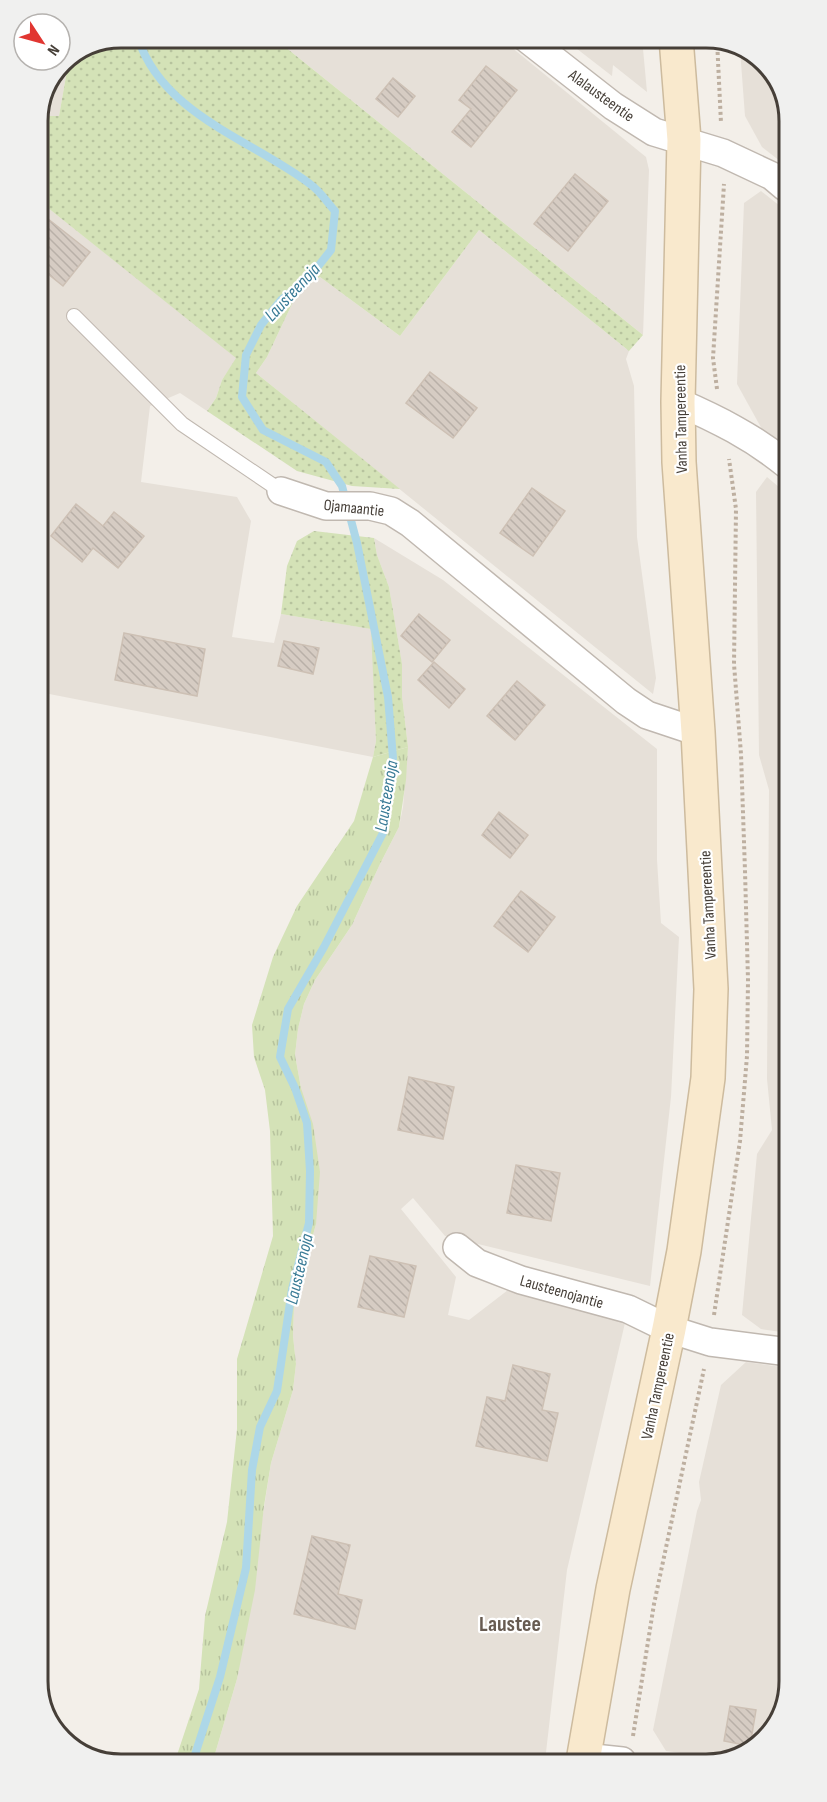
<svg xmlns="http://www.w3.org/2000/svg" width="827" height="1802" font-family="'Sofia Sans Condensed',sans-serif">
<defs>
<pattern id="grass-tufts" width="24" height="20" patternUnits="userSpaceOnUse" patternTransform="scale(1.5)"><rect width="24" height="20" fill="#d4e2b7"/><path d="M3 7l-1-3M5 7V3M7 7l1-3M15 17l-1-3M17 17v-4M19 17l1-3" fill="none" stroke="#b7c39e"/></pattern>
<pattern id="park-dots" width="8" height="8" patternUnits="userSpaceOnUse" patternTransform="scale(1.5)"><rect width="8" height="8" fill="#d4e2b7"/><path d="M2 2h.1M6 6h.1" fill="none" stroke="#b7c39e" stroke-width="1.8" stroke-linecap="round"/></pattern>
<pattern id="building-back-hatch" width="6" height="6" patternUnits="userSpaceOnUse" patternTransform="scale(1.5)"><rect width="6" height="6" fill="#d6ccc3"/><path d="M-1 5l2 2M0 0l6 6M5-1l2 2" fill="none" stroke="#b9b0a8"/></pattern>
</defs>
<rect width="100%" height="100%" fill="#f3efe9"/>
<!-- residential -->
<g fill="#e6e0d8">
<polygon points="274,38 500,38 646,157 649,170 643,335"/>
<polygon points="563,38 642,38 647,92 613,65 612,76"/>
<polygon points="740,49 757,55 785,94 785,165 762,147 745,116"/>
<polygon points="69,59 59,116 38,116 62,62"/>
<polygon points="761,191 785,210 786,449 763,431 737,384 744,203"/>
<polygon points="38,200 237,358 222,380 216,398 207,411 180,393 150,406 141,482 237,497 251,521 232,637 274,643 281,614 372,629 376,741 373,757 39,692"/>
<polygon points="479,230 629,351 626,359 634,386 637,537 656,678 653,694 256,373 267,357 292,304 303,288 320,277 400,336"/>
<polygon points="767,477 786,493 788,1333 761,1329 742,1315 757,1154 772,1130 767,1079 769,790 759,755 756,492"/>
<polygon points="374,538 443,580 657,749 657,860 661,923 679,937 671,1097 650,1286 445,1236 413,1198 401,1209 456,1277 448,1315 469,1320 516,1284 629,1306 567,1570 545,1761 212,1764 237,1679 271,1463 293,1390 296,1364 293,1336 294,1305 316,1224 301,1088 295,1055 298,1029 304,1004 315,980 352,925 380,864 399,827 403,807 408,747 402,696 402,665 389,587 377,555"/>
<polygon points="746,1362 789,1368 789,1681 772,1732 733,1760 666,1751 653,1730 697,1511 701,1500 699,1482 721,1385"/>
</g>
<!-- grass -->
<polygon fill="url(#grass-tufts)" points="408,747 406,780 399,827 380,864 352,925 315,980 304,1004 298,1029 295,1055 301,1088 313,1124 320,1172 316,1224 294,1305 293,1336 296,1364 293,1390 271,1463 264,1506 255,1590 237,1679 212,1764 174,1764 199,1689 205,1616 227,1522 237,1429 237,1359 273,1236 270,1131 265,1090 254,1057 252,1025 273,957 297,906 354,821 373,757"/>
<!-- park -->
<g fill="url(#park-dots)">
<polygon points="121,38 274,38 643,335 629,351 479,230 400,336 320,277 303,288 292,304 267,357 256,373 400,489 352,486 297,471 207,411 216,398 222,380 236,358 38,200 38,116 59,116 69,59"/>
<polygon points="314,531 374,538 377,555 389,587 402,664 402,696 408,747 373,757 376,741 371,629 281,614 287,566 297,541"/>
</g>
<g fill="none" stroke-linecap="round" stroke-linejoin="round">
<!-- stream -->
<path stroke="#add7e8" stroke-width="8" d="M138,38C162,114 252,140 310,184C320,191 327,202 335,211L331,250L308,279L281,300L261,325L246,355L242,397L263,430L326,462L342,486L357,543L388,697L393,758L384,831L324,947L288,1009L280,1057L295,1088L307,1123L310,1171L309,1223L292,1289L277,1391L260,1427L252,1470L246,1568L220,1677L192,1764"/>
</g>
<!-- building -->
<g fill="url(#building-back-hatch)" stroke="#cdc0b4" stroke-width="1.5">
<polygon points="486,66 517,90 471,147 452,132 471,109 459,100"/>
<polygon points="393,78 415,96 398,117 376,99"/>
<polygon points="575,174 608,201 568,251 534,224"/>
<polygon points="38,211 90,252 63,286 38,266"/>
<polygon points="430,372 477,408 453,438 406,403"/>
<polygon points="532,488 565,511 533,556 500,533"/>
<polygon points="76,504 103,526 114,512 144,536 118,568 93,548 82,562 51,536"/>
<polygon points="419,614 450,640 432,662 401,636"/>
<polygon points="124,633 205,649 197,696 115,680"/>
<polygon points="284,641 319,648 313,674 278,666"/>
<polygon points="434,662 465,689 449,708 418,680"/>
<polygon points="517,681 545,705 515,740 487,716"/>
<polygon points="499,812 528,835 510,858 482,835"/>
<polygon points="521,891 555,917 528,952 494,926"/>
<polygon points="409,1077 454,1087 443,1139 398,1130"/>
<polygon points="516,1165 560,1173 551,1221 507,1213"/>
<polygon points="370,1256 416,1266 404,1317 358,1307"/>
<polygon points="513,1365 550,1374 542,1410 558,1413 547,1461 476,1446 487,1397 505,1401"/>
<polygon points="312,1536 350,1545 338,1594 362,1600 355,1629 294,1614"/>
<polygon points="730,1706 756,1710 750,1746 724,1741"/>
</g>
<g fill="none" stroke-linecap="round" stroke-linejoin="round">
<defs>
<polyline id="lane" points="74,316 182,424 281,491"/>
<g id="street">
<polyline points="526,38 613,106 654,132 723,153 772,176 785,187"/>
<path d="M678,402C717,419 753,437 786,464"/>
<polyline points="281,491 326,506 370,506 391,511 410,523 626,701 647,715 698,732"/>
<polyline points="457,1247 477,1263 521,1280 628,1309 669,1329 710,1342 789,1352"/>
<polyline points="584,1757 622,1761"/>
</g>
<polyline id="secondary" points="583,1761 613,1589 669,1329 684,1251 708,1078 711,989 698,732 679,462 678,402 684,140 676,38"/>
</defs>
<!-- lane casing -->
<use href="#lane" stroke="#c0b8b0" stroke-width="16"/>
<!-- street casing -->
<use href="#street" stroke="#c0b8b0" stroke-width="30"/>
<!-- secondary casing -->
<use href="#secondary" stroke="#cdbb9e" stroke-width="36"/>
<!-- path -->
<g stroke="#bdafa0" stroke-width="4" stroke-dasharray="3 3" stroke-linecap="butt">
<polyline points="717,40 721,123"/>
<polyline points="717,389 713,358 724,184"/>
<polyline points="714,1315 740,1141 747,1056 748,980 745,871 741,754 734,664 736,509 729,459"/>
<polyline points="633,1736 654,1604 704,1369"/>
</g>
<!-- lane -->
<use href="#lane" stroke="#fff" stroke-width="14"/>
<!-- street -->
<use href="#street" stroke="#fff" stroke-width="27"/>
<!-- secondary -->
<use href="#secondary" stroke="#f9e9cd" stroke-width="33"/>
</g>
<g text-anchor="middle" stroke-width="4.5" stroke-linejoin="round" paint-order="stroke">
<!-- street labels -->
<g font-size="16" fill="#463f38" stroke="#fff">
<text transform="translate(602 95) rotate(36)" y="6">Alalausteentie</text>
<text transform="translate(680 419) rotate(-91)" y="6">Vanha Tampereentie</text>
<text transform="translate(354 507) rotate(6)" y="6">Ojamaantie</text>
<text transform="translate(707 905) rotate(-93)" y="6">Vanha Tampereentie</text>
<text transform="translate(562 1291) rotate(16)" y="6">Lausteenojantie</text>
<text transform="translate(657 1386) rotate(-78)" y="6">Vanha Tampereentie</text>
</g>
<!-- water labels -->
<g font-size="18" font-style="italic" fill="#397b96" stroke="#fff">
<text transform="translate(292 292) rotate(-47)" y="6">Lausteenoja</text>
<text transform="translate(386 796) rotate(-81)" y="6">Lausteenoja</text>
<text transform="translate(299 1269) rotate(-77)" y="6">Lausteenoja</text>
</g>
<!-- district labels -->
<g font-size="22" font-weight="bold" fill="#675b51" stroke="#fff">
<text x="510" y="1631">Laustee</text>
</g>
</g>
<!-- crop -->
<path d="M0 0H827V1802H0ZM121 48H706A73 73 0 0 1 779 121V1681A73 73 0 0 1 706 1754H121A73 73 0 0 1 48 1681V121A73 73 0 0 1 121 48Z" fill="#f0f0ef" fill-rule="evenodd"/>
<path fill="none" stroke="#463f38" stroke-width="3" d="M121 48H706A73 73 0 0 1 779 121V1681A73 73 0 0 1 706 1754H121A73 73 0 0 1 48 1681V121A73 73 0 0 1 121 48Z"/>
<!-- north arrow -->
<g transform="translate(42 42) rotate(126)"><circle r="28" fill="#ffffff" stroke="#b5b2af" stroke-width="1.5"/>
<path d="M0-4.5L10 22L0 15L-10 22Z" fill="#e13631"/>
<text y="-9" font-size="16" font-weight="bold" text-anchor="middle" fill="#463f38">N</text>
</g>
</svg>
